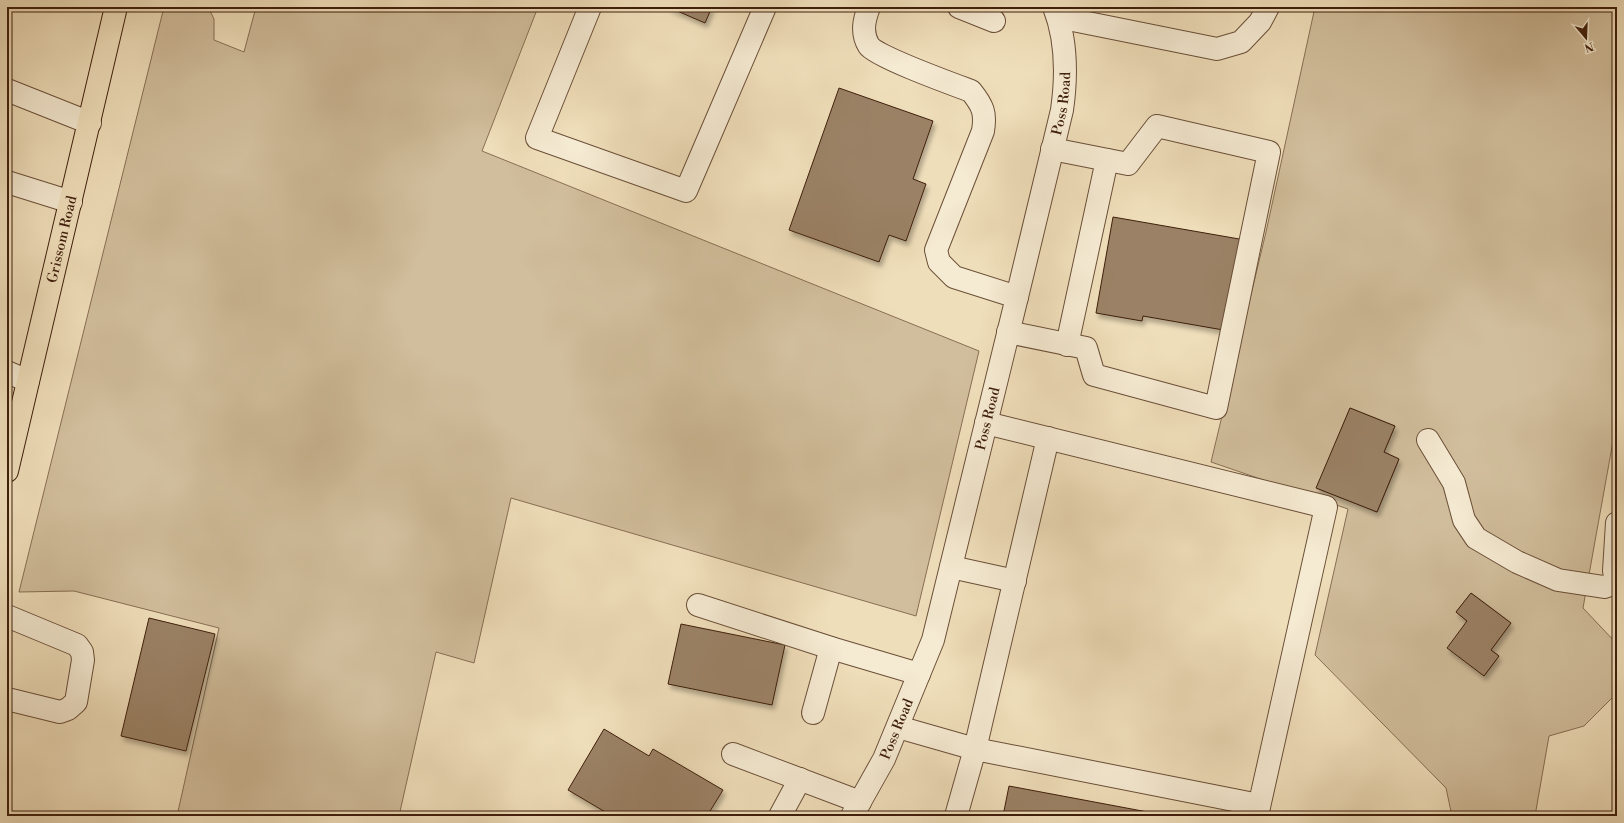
<svg xmlns="http://www.w3.org/2000/svg" width="1624" height="823" font-family="'Libre Bodoni',serif">
<defs>
<filter id="shadow"><feDropShadow dx="2.5" dy="4.5" stdDeviation="2" flood-color="#0004"/></filter>
</defs>
<rect width="100%" height="100%" fill="#efdeba"/>
<filter id="stains"><feTurbulence type="fractalNoise" baseFrequency=".005" numOctaves="4"/><feColorMatrix values="0 0 0 0 .2 0 0 0 0 .09 0 0 0 0 .02 0 0 0 .5 -.17"/></filter>
<radialGradient id="worn" r=".72"><stop offset=".6" stop-color="#630" stop-opacity="0"/><stop offset="1" stop-color="#630" stop-opacity=".3"/></radialGradient>
<!-- green -->
<g fill="#d1be9c" stroke="#886e54" fill-rule="evenodd">
<polygon points="164,7 208,7 214,19 214,40 244,52 256,7 538,7 482,151 979,351 916,616 511,498 474,663 436,652 399,816 177,816 219,628 74,591 19,592"/>
<path d="M1315,7H1617V419L1583,608L1617,644V693L1584,726L1549,736L1535,816H1452L1446,788L1315,655L1348,509L1211,462L1266,232ZM1350,408L1395,426L1384,452L1399,459L1377,512L1317,488ZM1471,593L1511,623L1491,650L1499,656L1484,676L1467,621L1456,612Z"/>
</g>
<!-- building -->
<g fill="#9b8266" stroke="#3f1f0c" filter="url(#shadow)">
<polygon points="668,7 712,7 705,23"/>
<polygon points="839,88 933,121 913,179 926,184 906,241 889,235 879,262 789,230"/>
<polygon points="1113,217 1245,240 1229,331 1143,316 1142,321 1096,313"/>
<polygon points="1350,408 1395,426 1384,452 1399,459 1377,512 1316,488"/>
<polygon points="1471,593 1511,623 1491,650 1499,656 1484,676 1447,648 1467,621 1456,612"/>
<polygon points="149,618 215,634 186,751 121,736"/>
<polygon points="681,624 785,645 772,705 668,684"/>
<polygon points="604,729 649,756 653,749 723,790 707,816 612,816 568,790"/>
<polygon points="1009,786 1169,816 1003,816"/>
</g>
<g fill="none" stroke-linecap="round" stroke-linejoin="round">
<defs>
<g id="minor">
<polyline points="590,7 537,138 686,191 765,7"/>
<path d="M869,7C864,20 861,33 869,46C875,56 955,85 971,91C983,106 986,113 983,131L936,250L939,262L954,277L1017,297"/>
<polyline points="959,7 994,21"/>
<polyline points="1058,17 1217,49 1241,42 1260,22 1268,7"/>
<polyline points="7,90 90,123"/>
<polyline points="7,182 71,202"/>
<polyline points="1008,332 1086,348 1094,375 1216,408 1269,152 1157,126 1128,164 1052,149"/>
<polyline points="1067,345 1107,160"/>
<polyline points="7,372 28,381"/>
<polyline points="986,423 1326,507 1257,816"/>
<polyline points="1048,438 975,749 1259,805"/>
<polyline points="1428,440 1454,483 1464,520 1476,538 1517,562 1558,580 1604,587 1613,584 1617,580"/>
<polyline points="1617,523 1614,571 1617,574"/>
<polyline points="951,567 1015,581"/>
<polyline points="698,605 831,648 919,674"/>
<polyline points="7,616 77,645 82,652 83,660 76,702 68,709 60,712 7,699"/>
<polyline points="813,713 831,648"/>
<polyline points="898,727 975,749 956,816"/>
<polyline points="733,754 860,802"/>
<polyline points="780,816 800,779"/>
<path id="s1" d="M852,816L884,759L933,640L1017,297L1062,110C1067,75 1067,40 1054,7"/>
</g>
<g id="major">
<path id="s2" d="M7,471L116,7"/>
</g>
</defs>
<!-- minor casing -->
<use href="#minor" stroke="#6b4f38" stroke-width="24"/>
<!-- major casing -->
<use href="#major" stroke="#3f1f0c" stroke-width="24"/>
<!-- minor -->
<use href="#minor" stroke="#f5ead2" stroke-width="22"/>
<!-- major -->
<use href="#major" stroke="#efdeba" stroke-width="22"/>
</g>
<g text-anchor="middle" stroke-width="4" stroke-linejoin="round" paint-order="stroke">
<!-- street labels -->
<g font-size="14" fill="#3f1f0c" stroke="#f5ead2">
<text dy="5" stroke="none"><textPath href="#s1" startOffset="746">Poss Road</textPath></text>
<text dy="5" stroke="none"><textPath href="#s2" startOffset="238">Grissom Road</textPath></text>
<text dy="5" stroke="none"><textPath href="#s1" startOffset="422">Poss Road</textPath></text>
<text dy="5" stroke="none"><textPath href="#s1" startOffset="98">Poss Road</textPath></text>
</g>
</g>
<!-- margin -->
<rect width="1624" height="823" fill="none" stroke="#efdeba" stroke-width="24"/>
<rect x="8" y="8" width="1608" height="807" fill="none" stroke="#3f1f0c" stroke-width="2"/>
<rect x="12" y="12" width="1600" height="799" fill="none" stroke="#3f1f0c"/>
<!-- north arrow -->
<g transform="translate(1586 38) rotate(161)" stroke="#f5ead2" stroke-width="3" paint-order="stroke">
<path d="M0-3L7 15L0 10L-7 15Z" fill="#3f1f0c"/>
<text y="-6" font-size="11" font-weight="bold" text-anchor="middle" fill="#3f1f0c">N</text>
</g>
<rect width="100%" height="100%" filter="url(#stains)"/>
<rect width="100%" height="100%" fill="url(#worn)"/>
</svg>
